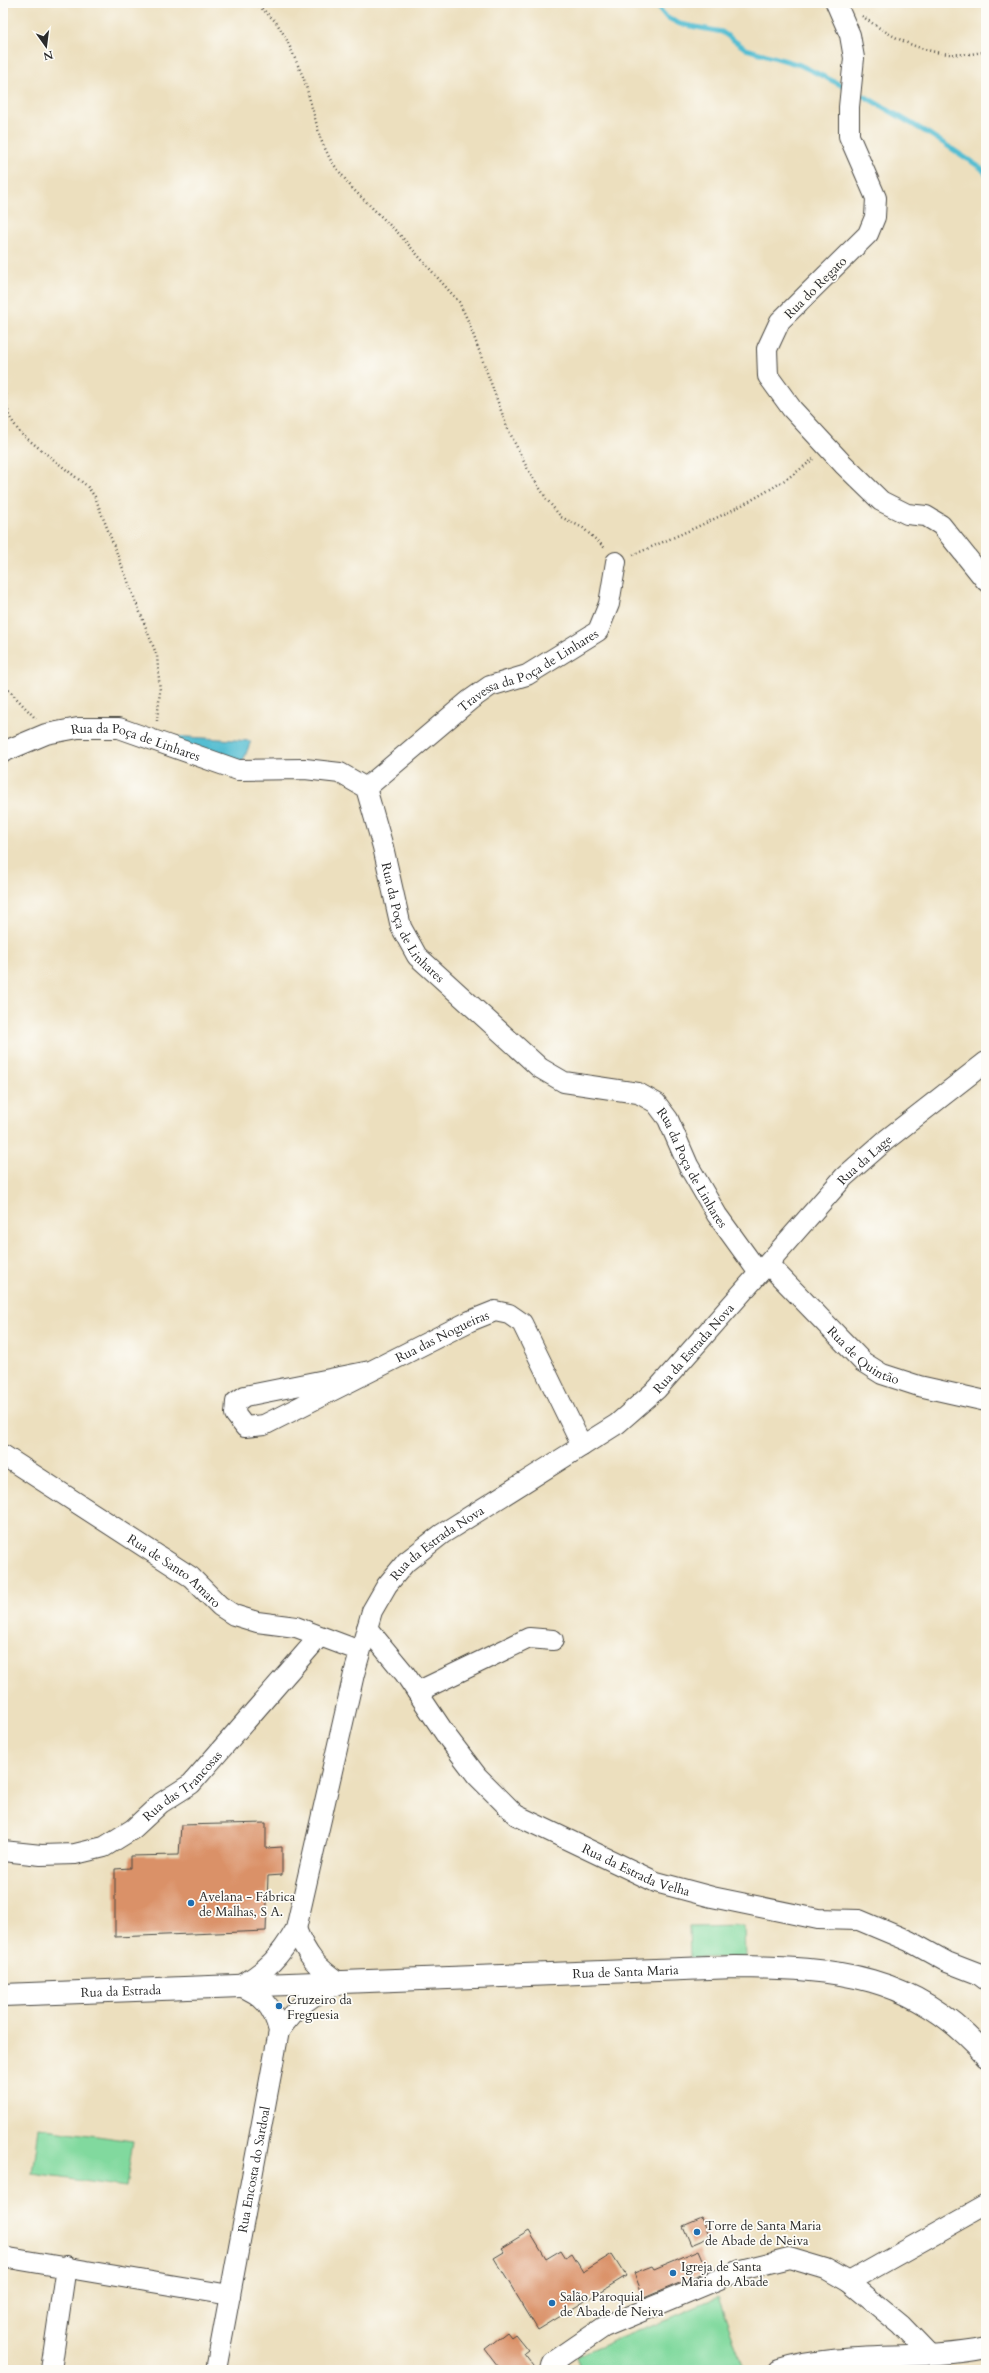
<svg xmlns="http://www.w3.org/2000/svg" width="989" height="2373" font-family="Cardo,serif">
<rect width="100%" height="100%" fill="#fdfcf7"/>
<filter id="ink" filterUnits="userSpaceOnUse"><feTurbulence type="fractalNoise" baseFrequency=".025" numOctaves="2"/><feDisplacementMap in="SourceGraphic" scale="8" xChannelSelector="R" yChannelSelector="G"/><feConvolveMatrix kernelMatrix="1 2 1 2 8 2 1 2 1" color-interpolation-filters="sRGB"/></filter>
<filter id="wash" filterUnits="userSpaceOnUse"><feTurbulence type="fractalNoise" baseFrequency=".012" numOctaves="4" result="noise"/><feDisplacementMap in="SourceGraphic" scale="16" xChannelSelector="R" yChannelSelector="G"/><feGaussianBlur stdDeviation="0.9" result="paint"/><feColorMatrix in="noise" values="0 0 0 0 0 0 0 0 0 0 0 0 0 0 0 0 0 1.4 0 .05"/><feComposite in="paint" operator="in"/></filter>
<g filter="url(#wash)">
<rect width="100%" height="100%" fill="#ecdfbe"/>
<!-- green -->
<g fill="#81d99e" stroke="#568264">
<polygon points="744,1926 745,1957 690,1958 689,1927"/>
<polygon points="39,2128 133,2141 126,2187 33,2174"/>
<polygon points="718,2298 745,2370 581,2370 576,2356"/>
</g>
<!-- water -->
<polygon fill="#55bed2" stroke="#40747e" points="173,736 251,741 242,764 171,741"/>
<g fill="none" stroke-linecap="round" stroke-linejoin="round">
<!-- stream -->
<g stroke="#55bed2" stroke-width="5">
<polyline points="655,3 666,17 680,24 722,32 746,49 800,65 841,85"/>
<polyline points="864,96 931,135 981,168 986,174"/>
</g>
</g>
<g id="blocks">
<!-- building -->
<g fill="#da9168">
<polygon points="266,1823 266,1848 282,1847 282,1875 268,1876 266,1931 115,1937 115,1869 130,1868 130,1856 179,1855 181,1825"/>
<polygon points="702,2218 710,2237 691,2245 683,2226"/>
<polygon points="529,2231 546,2259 561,2250 566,2258 572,2254 583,2272 612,2254 626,2276 538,2330 494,2258 504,2252 501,2248"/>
<polygon points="699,2250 708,2271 644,2298 634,2273 652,2266 654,2269"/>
<polygon points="507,2332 511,2337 515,2334 528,2350 524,2353 537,2370 501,2370 485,2349"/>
</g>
</g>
</g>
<g filter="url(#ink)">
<use href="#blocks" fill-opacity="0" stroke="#484641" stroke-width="1"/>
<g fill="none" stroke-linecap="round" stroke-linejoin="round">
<defs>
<g id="street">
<polyline points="836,3 850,35 854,58 849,107 849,136 876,198 875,217 868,234 780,321 767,349 768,376 792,409 843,464 881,501 907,514 926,516 941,525 986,581"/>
<path id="s1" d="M3,752L46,734L78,728H119L238,770L305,769L340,773L366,788L383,847L401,927L417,956L540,1068L564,1082L638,1093L656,1103L668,1119L688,1165L717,1215L759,1273"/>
<path id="s2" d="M366,788L470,700L490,686L527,675L598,631L609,604L616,562"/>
<path id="s3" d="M768,1264L863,1362L882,1374L919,1386L986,1401"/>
<path id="s4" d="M370,1371L245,1396L236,1402L235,1414L245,1427L264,1425L470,1321L495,1311L509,1314L522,1323L582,1446"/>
<path id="s5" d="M3,1455L191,1577L220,1606L234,1615L257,1622L296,1627L360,1651"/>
<path id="s6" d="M367,1628L405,1674L448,1738L477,1776L516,1815L656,1882L712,1897L818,1919L859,1920L909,1941L947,1962L978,1974L986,1980"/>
<polyline points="417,1692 529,1638 553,1640"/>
<path id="s7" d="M3,1851L41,1855L75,1854L104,1847L133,1829L161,1803L191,1784L319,1637"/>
<path d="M296,1929C307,1956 316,1967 340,1983"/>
<path id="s8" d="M240,1986C267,1970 280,1957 296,1929L354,1674L372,1611L387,1585L406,1562L442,1534L617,1424L657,1389L844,1177L886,1140L986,1062"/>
<path d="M279,2031C296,2007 313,1993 340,1983"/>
<polyline points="3,2257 230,2295"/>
<polyline points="849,2282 986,2205"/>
<polyline points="51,2370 66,2266"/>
<path id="s9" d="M216,2370L279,2031C273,2007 263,1995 240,1986"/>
<polyline points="551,2370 553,2362 604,2327 741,2270 789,2258 826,2269 849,2282 901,2325 929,2354"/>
<path d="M779,2370C846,2350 918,2362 986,2348"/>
</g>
<g id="secondary">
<path id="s10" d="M3,1995L735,1967C836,1968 915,1974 986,2055"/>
</g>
</defs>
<!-- street casing -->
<use href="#street" stroke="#484641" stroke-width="22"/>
<!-- secondary casing -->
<use href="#secondary" stroke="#484641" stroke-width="24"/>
<!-- path -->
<g stroke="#484641" stroke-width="2.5" stroke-dasharray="1 3" stroke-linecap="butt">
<polyline points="256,3 276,22 286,38 304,79 321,140 331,161 352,188 399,234 459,302 469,323 507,427 527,468 548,501 561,517 583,528 605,548"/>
<path d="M862,16C894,39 927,57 968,54C974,54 980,52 986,52"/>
<polyline points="3,383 9,416 20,433 87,486 95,497 157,656 160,691 157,721"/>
<path d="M633,555C690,530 765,500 813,459"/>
<polyline points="3,684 36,719"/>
</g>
<!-- street -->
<use href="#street" stroke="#fff" stroke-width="20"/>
<!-- secondary -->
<use href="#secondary" stroke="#fff" stroke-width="22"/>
</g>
</g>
<!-- markers -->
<g fill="#1f6fb2" stroke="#fdfcf7" stroke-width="1.5">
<circle cx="191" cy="1903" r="4"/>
<circle cx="279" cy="2006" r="4"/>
<circle cx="697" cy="2232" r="4"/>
<circle cx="673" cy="2273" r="4"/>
<circle cx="552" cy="2303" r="4"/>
</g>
<g text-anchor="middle" stroke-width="3.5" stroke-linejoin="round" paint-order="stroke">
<!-- street labels -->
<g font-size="13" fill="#2b2b2b" stroke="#fdfcf7">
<text transform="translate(815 287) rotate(-45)" y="5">Rua do Regato</text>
<text dy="5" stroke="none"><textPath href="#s2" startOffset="202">Travessa da Poça de Linhares</textPath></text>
<text dy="5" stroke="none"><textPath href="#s1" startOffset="139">Rua da Poça de Linhares</textPath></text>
<text dy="5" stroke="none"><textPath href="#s1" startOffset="523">Rua da Poça de Linhares</textPath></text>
<text dy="5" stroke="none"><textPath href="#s8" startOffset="1083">Rua da Lage</textPath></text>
<text dy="5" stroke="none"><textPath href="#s1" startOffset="919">Rua da Poça de Linhares</textPath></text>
<text dy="5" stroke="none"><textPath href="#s4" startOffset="385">Rua das Nogueiras</textPath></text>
<text dy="5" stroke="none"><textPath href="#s8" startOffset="828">Rua da Estrada Nova</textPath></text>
<text dy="5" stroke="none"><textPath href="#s3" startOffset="133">Rua de Quintão</textPath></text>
<text dy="5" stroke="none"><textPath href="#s8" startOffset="504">Rua da Estrada Nova</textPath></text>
<text dy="5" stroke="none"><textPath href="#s5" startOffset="207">Rua de Santo Amaro</textPath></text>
<text dy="5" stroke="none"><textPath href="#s7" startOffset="202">Rua das Trancosas</textPath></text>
<text dy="5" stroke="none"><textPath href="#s6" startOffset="372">Rua da Estrada Velha</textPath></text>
<text dy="5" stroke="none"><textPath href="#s10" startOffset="623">Rua de Santa Maria</textPath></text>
<text dy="5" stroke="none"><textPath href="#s10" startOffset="118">Rua da Estrada</textPath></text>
<text dy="5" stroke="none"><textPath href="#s9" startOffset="204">Rua Encosta do Sardoal</textPath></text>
</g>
<!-- poi labels -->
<g font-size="13" fill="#2b2b2b" stroke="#fdfcf7" text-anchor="start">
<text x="199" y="1901">Avelana - Fábrica<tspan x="199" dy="15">de Malhas, S A.</tspan></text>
<text x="287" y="2004">Cruzeiro da<tspan x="287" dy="15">Freguesia</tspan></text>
<text x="705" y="2230">Torre de Santa Maria<tspan x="705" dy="15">de Abade de Neiva</tspan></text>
<text x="681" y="2271">Igreja de Santa<tspan x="681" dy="15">Maria do Abade</tspan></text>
<text x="560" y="2301">Salão Paroquial<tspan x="560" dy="15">de Abade de Neiva</tspan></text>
</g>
</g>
<!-- margin -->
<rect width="989" height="2373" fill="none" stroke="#fdfcf7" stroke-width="16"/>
<!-- north arrow -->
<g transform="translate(46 46) rotate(166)" stroke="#fdfcf7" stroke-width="3" paint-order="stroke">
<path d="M0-3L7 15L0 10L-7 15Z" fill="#2b2b2b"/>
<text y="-6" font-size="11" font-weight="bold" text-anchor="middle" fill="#2b2b2b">N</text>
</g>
</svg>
